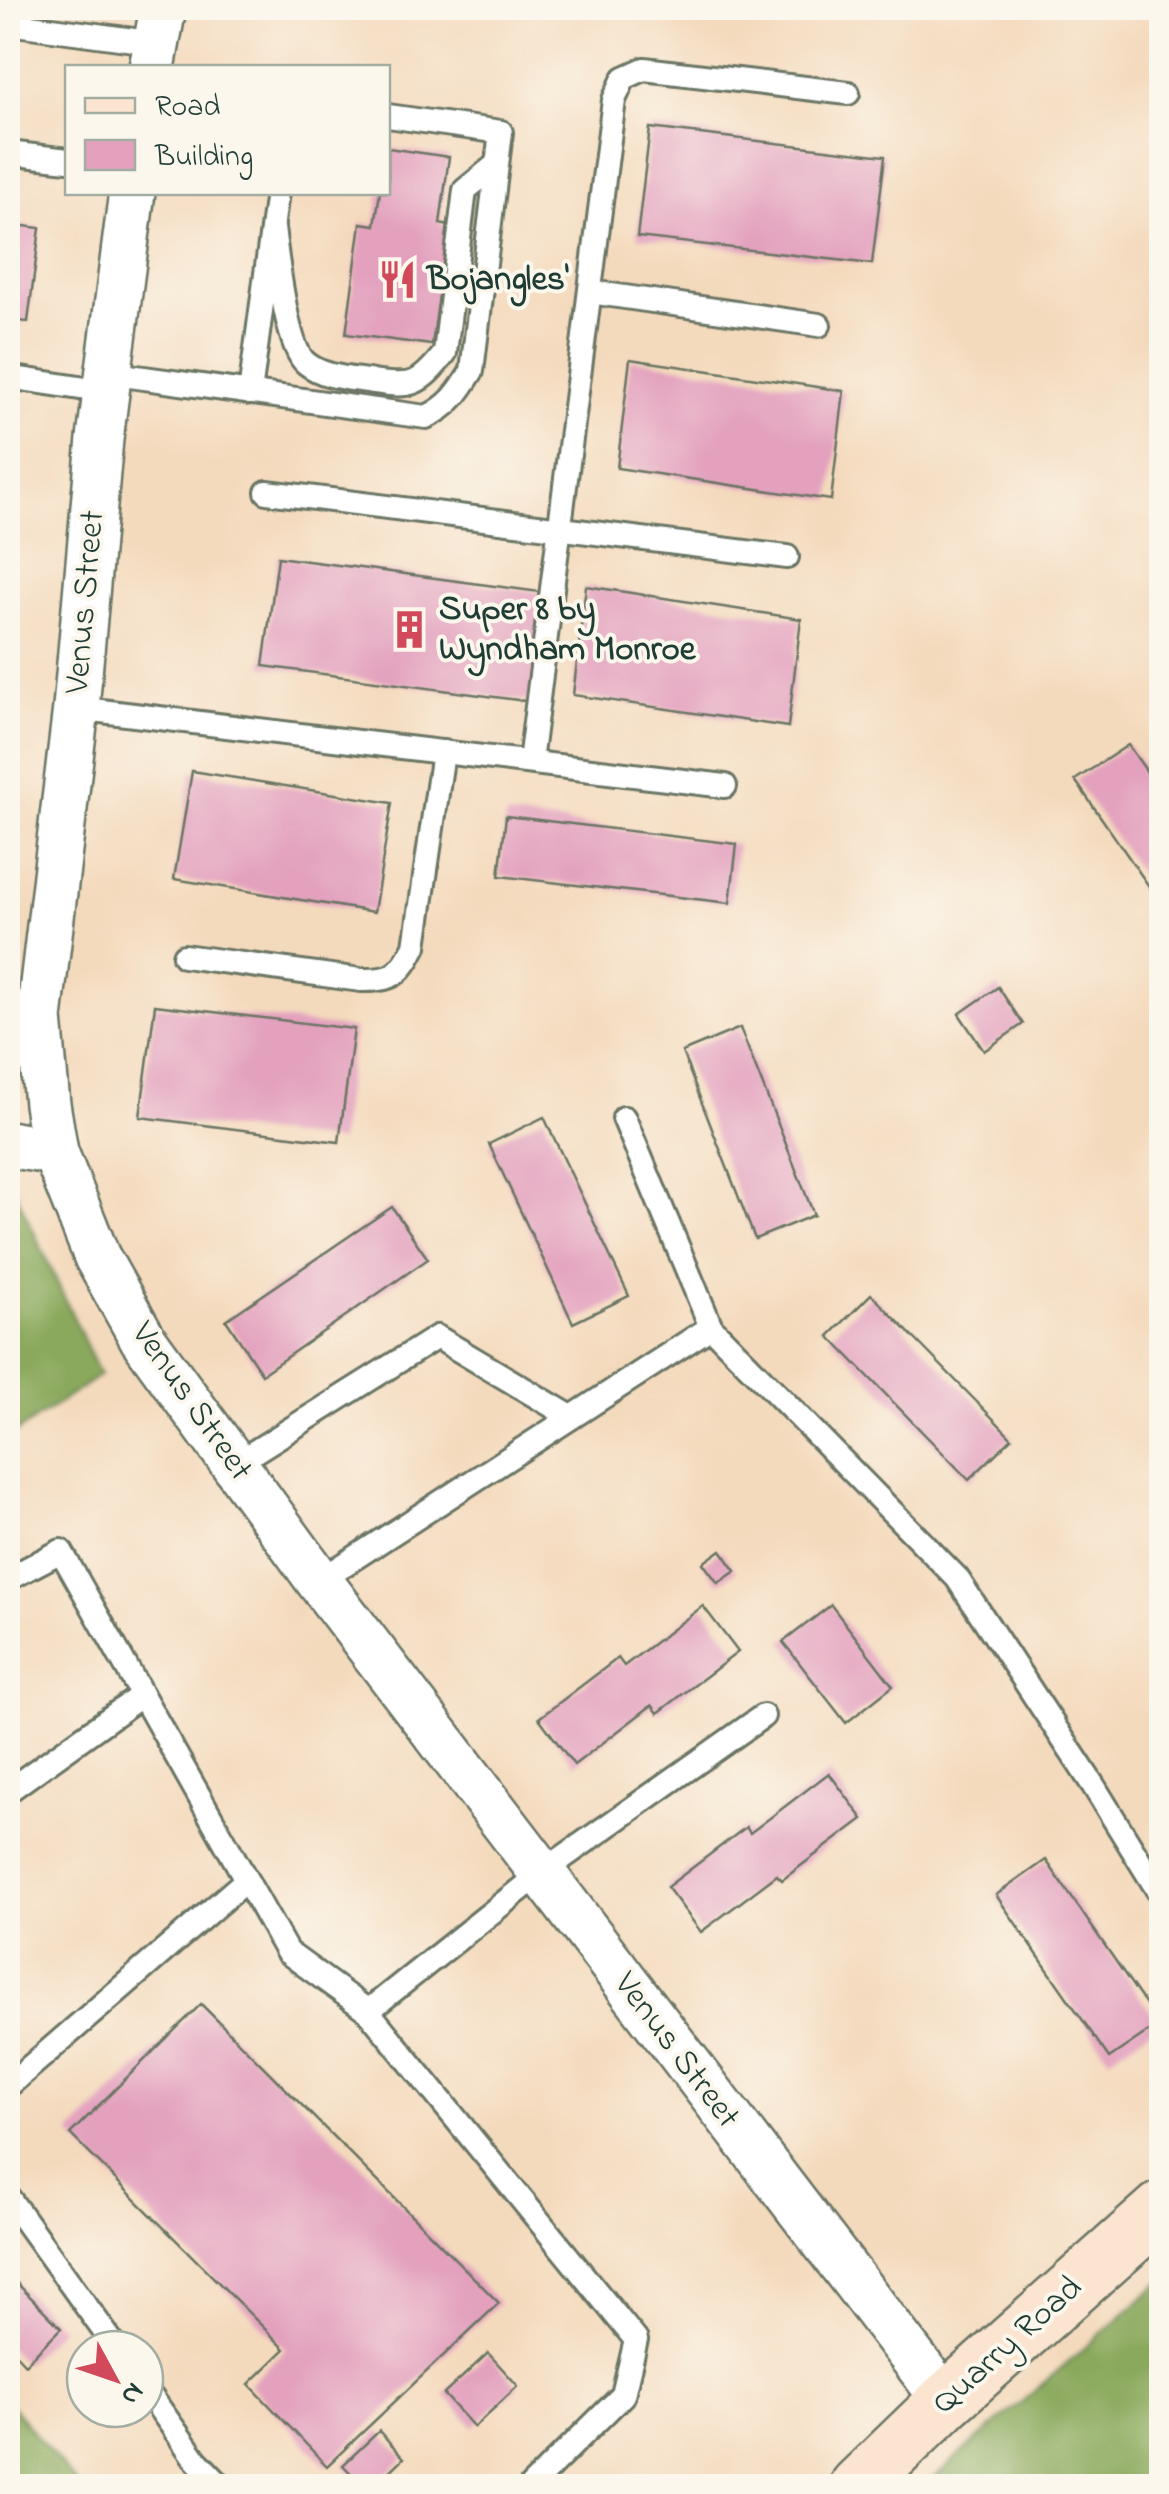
<svg xmlns="http://www.w3.org/2000/svg" width="1169" height="2494" viewBox="0 0 1169 2494" font-family="'Indie Flower',sans-serif">
<rect width="100%" height="100%" fill="#fbf7ec"/>
<filter id="ink" filterUnits="userSpaceOnUse"><feTurbulence type="fractalNoise" baseFrequency=".01" numOctaves="2"/><feDisplacementMap in="SourceGraphic" scale="20" xChannelSelector="R" yChannelSelector="G"/><feConvolveMatrix kernelMatrix="1 2 1 2 8 2 1 2 1" color-interpolation-filters="sRGB"/></filter>
<filter id="wash" filterUnits="userSpaceOnUse"><feTurbulence type="fractalNoise" baseFrequency=".0048" numOctaves="4" result="noise"/><feDisplacementMap in="SourceGraphic" scale="40" xChannelSelector="R" yChannelSelector="G"/><feGaussianBlur stdDeviation="2.25" result="paint"/><feColorMatrix in="noise" values="0 0 0 0 0 0 0 0 0 0 0 0 0 0 0 0 0 1.4 0 .05"/><feComposite in="paint" operator="in"/></filter>
<g filter="url(#wash)">
<rect width="100%" height="100%" fill="#f4dabd"/>
<g fill="#8aa95c" stroke="#547348" stroke-width="2.5">
<path d="M8,1188l6,1 86,186 -92,63z"/>
<path d="M1161,2282v204h-237z"/>
<path d="M8,2402l71,84h-71z"/>
</g>
<g id="blocks">
<g fill="#e3a1be">
<path d="M650,128l235,28 -13,108 -235,-27z"/>
<path d="M388,148l61,9 -9,67 9,2 -17,119 -86,-11 15,-111 14,2 5,-33h8z"/>
<path d="M8,224l32,4 -12,94 -20,-2z"/>
<path d="M630,359l214,32 -13,109 -214,-32z"/>
<path d="M278,557l277,37 -15,109 -277,-37z"/>
<path d="M586,586l215,33 -13,108 -215,-32z"/>
<path d="M1128,745l34,48v112l-87,-125z"/>
<path d="M192,771l200,32 -18,109 -200,-33z"/>
<path d="M506,816l231,28 -7,59 -231,-27z"/>
<path d="M998,987l25,37 -39,27 -25,-37z"/>
<path d="M155,1005l199,24 -15,113 -199,-25z"/>
<path d="M740,1028l74,187 -59,24 -73,-187z"/>
<path d="M544,1117l85,179 -56,27 -84,-179z"/>
<path d="M392,1207l36,52 -166,115 -36,-54z"/>
<path d="M871,1294l141,144 -43,42 -140,-144z"/>
<path d="M721,1550l15,21 -18,12 -15,-20z"/>
<path d="M831,1605l62,81 -47,37 -63,-81z"/>
<path d="M703,1606l35,46 -80,61 -6,-8 -78,60 -35,-47 79,-60 6,8z"/>
<path d="M829,1773l34,46 -81,61 -5,-5 -76,57 -34,-45 79,-60 4,6z"/>
<path d="M1046,1860l113,164 -50,34 -113,-163z"/>
<path d="M201,2004l298,299 -172,163 -78,-82 36,-35 -215,-215z"/>
<path d="M8,2274l53,54 -36,36 -17,-18z"/>
<path d="M488,2353l30,33 -44,41 -30,-33z"/>
<path d="M379,2431l25,27 -29,28h-12l-20,-21z"/>
</g>
</g>
</g>
<g filter="url(#ink)">
<use href="#blocks" fill-opacity="0" stroke="#6a7464" stroke-width="2.5"/>
<g fill="none" stroke-linecap="round" stroke-linejoin="round">
<defs>
<g id="lane">
<path d="M8,23l148,20"/>
<path d="M8,153l60,7"/>
<path d="M273,228c4,28 13,119 33,135 18,15 45,15 67,19 39,6 47,3 72,-29l20,-163 32,-26"/>
<path d="M590,292l229,33"/>
<path d="M108,373l318,44c23,-10 33,-25 46,-46l29,-239 -113,-16"/>
<path d="M8,377l98,15"/>
<path d="M250,393l27,-201"/>
<path d="M267,492l520,65"/>
<path d="M76,708l649,78"/>
<path d="M530,762l84,-662 10,-22 20,-9 204,24"/>
<path d="M184,956l177,24c32,1 40,-6 54,-34l28,-194"/>
<path d="M624,1118l87,209 246,251 136,207 69,112"/>
<path d="M235,1464l202,-127 134,80"/>
<path d="M8,1579l53,-28 226,401 81,59 173,-138 222,-157"/>
<path d="M319,1581l392,-254"/>
<path d="M8,1791l134,-96"/>
<path d="M368,2011l268,329 -13,55 -92,91"/>
<path d="M8,2086l238,-206"/>
<path d="M8,2197l109,152"/>
<path d="M145,2388l51,72 25,26"/>
</g>
<g id="street">
<path d="M152,68l11,-60"/>
<path d="M132,192l-32,247 -24,269 -37,310 8,86 8,48 42,105 46,82 176,242 627,820"/>
<path d="M8,1144l47,8"/>
</g>
<path id="secondary" d="M858,2486l88,-85 216,-192"/>
</defs>
<use href="#lane" stroke="#6a7464" stroke-width="28"/>
<use href="#street" stroke="#6a7464" stroke-width="50"/>
<use href="#secondary" stroke="#6a7464" stroke-width="60"/>
<use href="#lane" stroke="#fff" stroke-width="22"/>
<use href="#street" stroke="#fff" stroke-width="45"/>
<use href="#secondary" stroke="#fce5d0" stroke-width="55"/>
</g>
</g>
<defs>
<symbol id="restaurant-bare" viewBox="-9 -9 18 18"><path d="M-5-6h1v4h1v-4h1v4h1v-4h1v5L-1.5 .5V6h-2V.5L-5-1ZM5-6V6H3V1.5H1.5Q1.5-4 5-6Z" fill="#d1495b" stroke="#fbf7ec" stroke-width="2.5" paint-order="stroke"/></symbol>
<symbol id="building-bare" viewBox="-9 -9 18 18"><path d="M-4-6H4V6H1V3H-1V6H-4ZM-2.5-4.3h1.7v1.8h-1.7ZM.8-4.3h1.7v1.8H.8ZM-2.5-1h1.7V.8h-1.7ZM.8-1h1.7V.8H.8Z" fill="#d1495b" stroke="#fbf7ec" stroke-width="2.5" paint-order="stroke"/></symbol>
</defs>
<g fill-rule="evenodd">
<use href="#restaurant-bare" x="370" y="252" width="55" height="55"/>
<use href="#building-bare" x="382" y="602" width="55" height="55"/>
</g>
<g text-anchor="middle" dominant-baseline="central" stroke-width="8" stroke-linejoin="round" paint-order="stroke">
<g font-size="35" font-weight="bold" fill="#1f3d34" stroke="#fbf7ec" text-anchor="start">
<text x="427" y="280">Bojangles'</text>
<text x="439" y="610">Super 8 by<tspan x="439" dy="40">Wyndham Monroe</tspan></text>
</g>
<g font-size="35" fill="#1f3d34" stroke="#fbf7ec">
<text transform="translate(86 602) rotate(-85)">Venus Street</text>
<text transform="translate(191 1402) rotate(55)">Venus Street</text>
<text transform="translate(676 2051) rotate(53)">Venus Street</text>
<text transform="translate(1008 2346) rotate(-42)">Quarry Road</text>
</g>
</g>
<rect width="1169" height="2494" fill="none" stroke="#fbf7ec" stroke-width="40"/>
<rect x="65" y="65" width="325" height="130" fill="#fbf7ec" stroke="#a3ada2" stroke-width="2.5"/>
<rect x="85" y="98" width="50" height="15" fill="#fce5d0" stroke="#a3ada2" stroke-width="2.5"/>
<text x="155" y="115" font-size="30" fill="#1f3d34">Road</text>
<rect x="85" y="140" width="50" height="30" fill="#e3a1be" stroke="#a3ada2" stroke-width="2.5"/>
<text x="155" y="165" font-size="30" fill="#1f3d34">Building</text>
<g transform="translate(115 2379) rotate(130)"><circle r="48" fill="#fbf7ec" stroke="#a3ada2" stroke-width="2.5"/>
<path d="M0-8L18 38L0 25L-18 38Z" fill="#d1495b"/>
<text y="-15" font-size="28" font-weight="bold" text-anchor="middle" fill="#1f3d34">N</text>
</g>
</svg>
